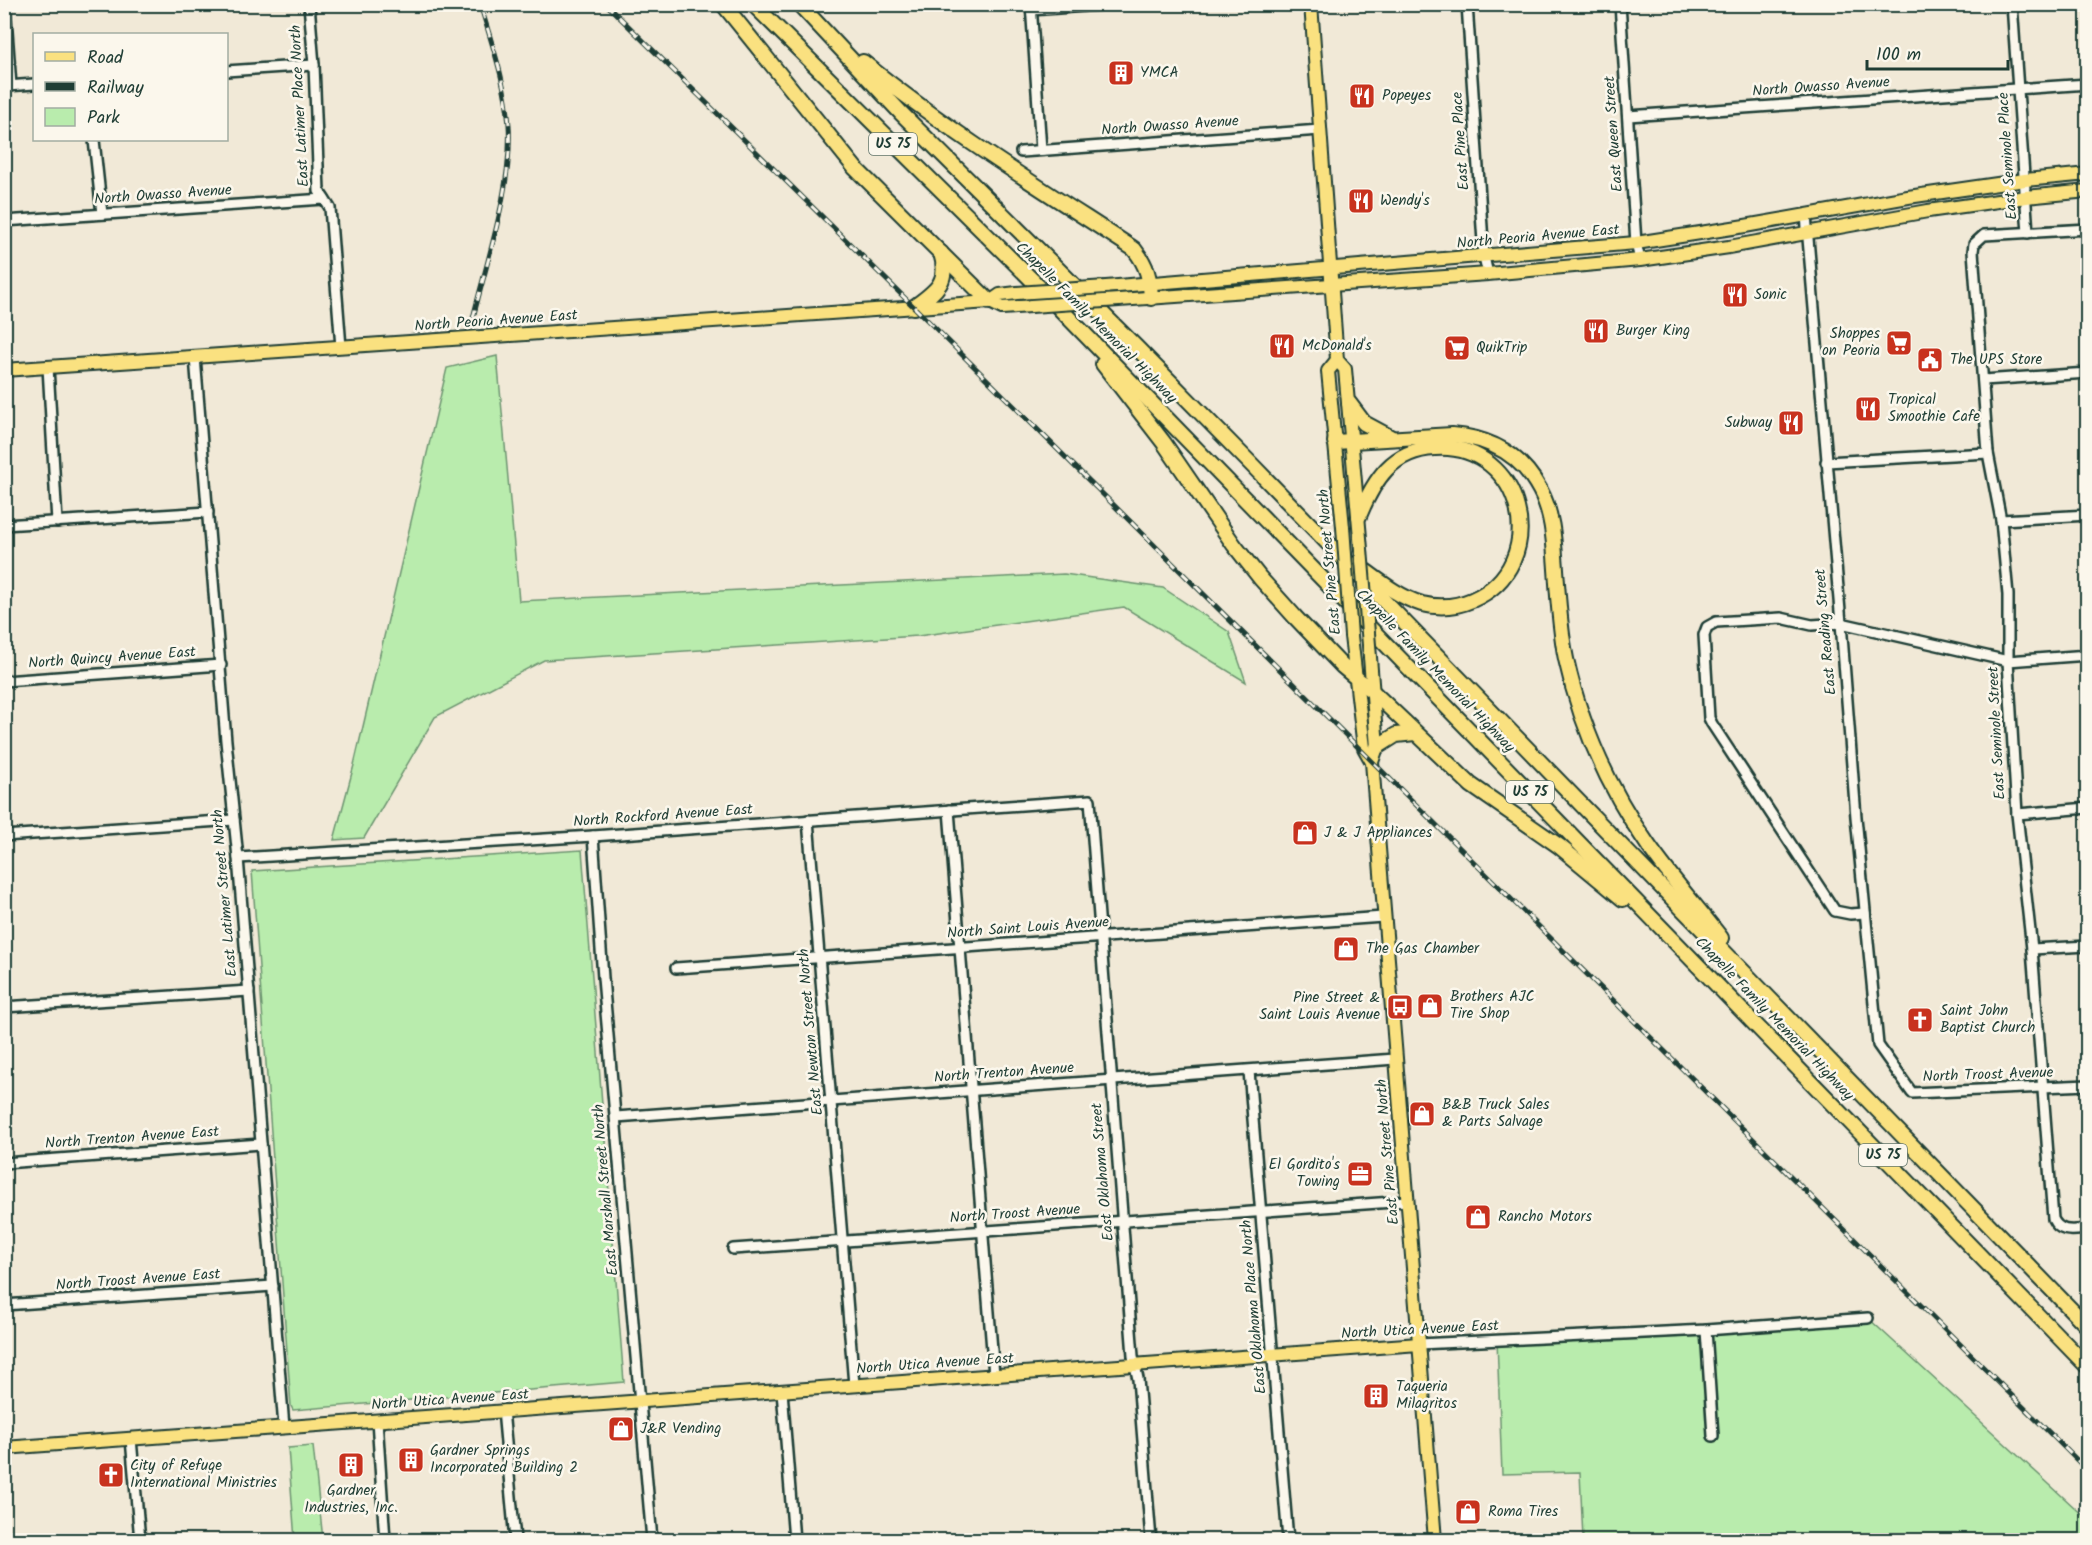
<svg xmlns="http://www.w3.org/2000/svg" width="2092" height="1545" viewBox="0 0 2092 1545" font-family="Kalam,sans-serif">
<rect width="100%" height="100%" fill="#f1e9d7"/>
<filter id="ink" filterUnits="userSpaceOnUse"><feTurbulence type="fractalNoise" baseFrequency=".0167" numOctaves="2"/><feDisplacementMap in="SourceGraphic" scale="12" xChannelSelector="R" yChannelSelector="G"/><feConvolveMatrix kernelMatrix="1 2 1 2 8 2 1 2 1" color-interpolation-filters="sRGB"/></filter>
<g filter="url(#ink)">
<g fill="#b9ecad" stroke="#6c9470" stroke-width="1.5">
<path d="M497,356l22,245 545,-27 99,14 66,44 17,50 -122,-75 -206,29 -374,24 -109,57 -71,121 -30,2 20,-75 93,-397z"/>
<path d="M582,850l42,532 -331,28 -2,-4 -39,-535z"/>
<path d="M1868,1318l219,201v21h-504l-3,-68 -78,2 -5,-134z"/>
<path d="M313,1446l10,94h-28l-7,-92z"/>
</g>
<g fill="none" stroke-linecap="round" stroke-linejoin="round">
<defs>
<g id="minor">
<path d="M5,4l6,82"/>
<path d="M309,4l5,61 5,126 11,17 11,139"/>
<path d="M1031,4l10,146"/>
<path d="M1467,4l17,253 4,17"/>
<path d="M1620,4l16,239 4,17"/>
<path d="M2012,4l16,229"/>
<path d="M1031,10l83,-6"/>
<path d="M226,71l88,-6"/>
<path d="M7,86l27,-2"/>
<path d="M1628,116l460,-32"/>
<path d="M94,140l8,74"/>
<path d="M1021,152l299,-22"/>
<path d="M1806,215l35,408 15,194 22,228 34,48 176,-8"/>
<path d="M4,221l320,-22"/>
<path d="M2088,229l-104,6 -10,9 -1,7 15,202 13,67 7,75v66l9,153 15,135 21,270c7,15 21,11 35,10"/>
<path d="M195,357l31,384 12,117 46,569"/>
<path d="M48,367l9,155"/>
<path d="M1983,380l105,-7"/>
<path d="M1826,462l162,-9"/>
<path d="M2001,520l87,-5"/>
<path d="M4,525l204,-13"/>
<path d="M4,681l217,-16"/>
<path d="M949,810l45,565"/>
<path d="M2017,814l71,-6"/>
<path d="M808,820l46,565"/>
<path d="M4,836l230,-16"/>
<path d="M593,836l10,142 49,562"/>
<path d="M238,858l355,-22 497,-36 43,556 5,23 13,161"/>
<path d="M1865,913l-15,1 -15,-3 -123,-187 -3,-6 -5,-83 3,-8 9,-5 65,-4 31,7 29,-2 167,38 80,-6"/>
<path d="M2032,949l56,-3"/>
<path d="M676,968l707,-51"/>
<path d="M4,1007l245,-16"/>
<path d="M1249,1071l39,469"/>
<path d="M616,1117c259,-21 519,-37 779,-58"/>
<path d="M4,1163l257,-19"/>
<path d="M733,1249l674,-48"/>
<path d="M4,1305l269,-19"/>
<path d="M1706,1330l7,106"/>
<path d="M1419,1344l287,-14 162,-12"/>
<path d="M782,1391l12,149"/>
<path d="M503,1410l12,130"/>
<path d="M377,1420l8,120"/>
<path d="M131,1439l9,101"/>
</g>
<g id="major">
<path d="M1311,4l26,356 8,9 16,180"/>
<path d="M1106,287l530,-44 109,-17 163,-29 117,-17 63,-6"/>
<path d="M1119,300l369,-26 152,-14 89,-13 199,-36 98,-14 62,-6"/>
<path d="M990,302l10,-7 17,-2"/>
<path d="M1337,360l-9,11 15,156"/>
<path d="M4,370l971,-67 15,-1 12,6 29,-2"/>
<path d="M1351,636l13,112 8,14"/>
<path d="M1370,657l7,90 -5,15 63,778"/>
<path d="M4,1448l1415,-104"/>
</g>
<g id="highway">
<path d="M723,4l132,164 135,134"/>
<path d="M753,4l281,278 1054,1085"/>
<path d="M799,4l102,109 235,234 119,121 833,859"/>
<path d="M863,62c86,70 179,127 271,187 13,16 16,29 17,49"/>
<path d="M914,307c22,-16 36,-25 27,-54"/>
<path d="M1103,364l61,79 70,102 26,33 35,39 47,49 31,26 98,93 88,61 64,53"/>
<path d="M1349,403l15,20 26,14"/>
<path d="M1335,442l117,-7c38,3 69,19 88,55 13,24 14,52 16,79 2,30 4,61 10,90 15,68 43,130 82,186 22,32 49,62 73,93"/>
<path d="M1356,564c21,15 42,33 66,40 17,4 34,3 50,-4 81,-35 52,-158 -37,-152 -43,2 -61,32 -76,68"/>
<path d="M1377,747l19,-12 19,-2"/>
</g>
</defs>
<use href="#minor" stroke="#1f3d34" stroke-width="14"/>
<use href="#major" stroke="#1f3d34" stroke-width="16"/>
<use href="#highway" stroke="#1f3d34" stroke-width="18"/>
<use href="#minor" stroke="#fbf7ec" stroke-width="9"/>
<use href="#major" stroke="#fae180" stroke-width="12"/>
<use href="#highway" stroke="#fae180" stroke-width="14"/>
<defs>
<g id="rail">
<path d="M606,4l308,303 1174,1164"/>
<path d="M473,318c14,-57 40,-135 36,-193 -3,-42 -17,-81 -29,-121"/>
</g>
</defs>
<use href="#rail" stroke="#1f3d34" stroke-width="5"/>
<use href="#rail" stroke="#fbf7ec" stroke-width="3" stroke-dasharray="9" stroke-linecap="butt"/>
<defs>
<g id="major-bridge">
<path d="M1017,293l89,-6"/>
<path d="M1031,306l88,-6"/>
<path d="M1343,527l8,109"/>
<path d="M1361,549l9,108"/>
</g>
</defs>
<use href="#major-bridge" stroke="#1f3d34" stroke-width="16" stroke-linecap="butt"/>
<use href="#major-bridge" stroke="#fae180" stroke-width="12"/>
</g>
</g>
<defs>
<symbol id="building-square" viewBox="-11 -11 22 22"><rect x="-9" y="-9" width="18" height="18" rx="4" fill="#c8321e" stroke="#fbf7ec"/><path d="M-4-6H4V6H1V3H-1V6H-4ZM-2.5-4.3h1.7v1.8h-1.7ZM.8-4.3h1.7v1.8H.8ZM-2.5-1h1.7V.8h-1.7ZM.8-1h1.7V.8H.8Z" fill="#fff"/></symbol>
<symbol id="restaurant-square" viewBox="-11 -11 22 22"><rect x="-9" y="-9" width="18" height="18" rx="4" fill="#c8321e" stroke="#fbf7ec"/><path d="M-5-6h1v4h1v-4h1v4h1v-4h1v5L-1.5 .5V6h-2V.5L-5-1ZM5-6V6H3V1.5H1.5Q1.5-4 5-6Z" fill="#fff"/></symbol>
<symbol id="supermarket-square" viewBox="-11 -11 22 22"><rect x="-9" y="-9" width="18" height="18" rx="4" fill="#c8321e" stroke="#fbf7ec"/><path d="M-6-5.5h2.5l.6 2H6L4.5 2H-2.5L-4.4-4H-6ZM-1.5 3.2a1.3 1.3 0 1 0 .1 0ZM3 3.2a1.3 1.3 0 1 0 .1 0Z" fill="#fff"/></symbol>
<symbol id="civic-square" viewBox="-11 -11 22 22"><rect x="-9" y="-9" width="18" height="18" rx="4" fill="#c8321e" stroke="#fbf7ec"/><path d="M-.6-6.5H3V-4.5H.6V-3L4-1V1h2V6H-6V1h2V-1L-.6-3ZM-1.2 2.5V6h2.4V2.5Z" fill="#fff"/></symbol>
<symbol id="shop-square" viewBox="-11 -11 22 22"><rect x="-9" y="-9" width="18" height="18" rx="4" fill="#c8321e" stroke="#fbf7ec"/><path d="M-5-2.5h2.3a2.7 3.5 0 0 1 5.4 0H5L5.5 6h-11ZM-1.5-2.5h3a1.5 2.3 0 0 0-3 0Z" fill="#fff"/></symbol>
<symbol id="bus-square" viewBox="-11 -11 22 22"><rect x="-9" y="-9" width="18" height="18" rx="4" fill="#c8321e" stroke="#fbf7ec"/><path d="M-5-6H5V4H4V6H2V4H-2V6H-4V4H-5ZM-3.5-4V0h7V-4ZM-3.5 1.2v1.5H-2V1.2ZM2 1.2v1.5H3.5V1.2Z" fill="#fff"/></symbol>
<symbol id="church-square" viewBox="-11 -11 22 22"><rect x="-9" y="-9" width="18" height="18" rx="4" fill="#c8321e" stroke="#fbf7ec"/><path d="M-1.2-6h2.4v3.5h3.3v2.4h-3.3V6h-2.4V-.1h-3.3v-2.4h3.3Z" fill="#fff"/></symbol>
<symbol id="office-square" viewBox="-11 -11 22 22"><rect x="-9" y="-9" width="18" height="18" rx="4" fill="#c8321e" stroke="#fbf7ec"/><path d="M-6-3h4V-5.5h4V-3h4V5H-6ZM-1-4.5V-3h2v-1.5ZM-6 0V1H6V0Z" fill="#fff"/></symbol>
</defs>
<g fill-rule="evenodd">
<use href="#building-square" x="1106" y="58" width="30" height="30"/>
<use href="#restaurant-square" x="1347" y="81" width="30" height="30"/>
<use href="#restaurant-square" x="1346" y="186" width="30" height="30"/>
<use href="#restaurant-square" x="1720" y="280" width="30" height="30"/>
<use href="#restaurant-square" x="1581" y="316" width="30" height="30"/>
<use href="#supermarket-square" x="1884" y="328" width="30" height="30"/>
<use href="#restaurant-square" x="1267" y="331" width="30" height="30"/>
<use href="#supermarket-square" x="1442" y="333" width="30" height="30"/>
<use href="#civic-square" x="1915" y="345" width="30" height="30"/>
<use href="#restaurant-square" x="1853" y="394" width="30" height="30"/>
<use href="#restaurant-square" x="1776" y="408" width="30" height="30"/>
<use href="#shop-square" x="1290" y="818" width="30" height="30"/>
<use href="#shop-square" x="1331" y="934" width="30" height="30"/>
<use href="#shop-square" x="1415" y="991" width="30" height="30"/>
<use href="#bus-square" x="1385" y="992" width="30" height="30"/>
<use href="#church-square" x="1905" y="1005" width="30" height="30"/>
<use href="#shop-square" x="1407" y="1099" width="30" height="30"/>
<use href="#office-square" x="1345" y="1159" width="30" height="30"/>
<use href="#shop-square" x="1463" y="1202" width="30" height="30"/>
<use href="#building-square" x="1361" y="1381" width="30" height="30"/>
<use href="#shop-square" x="606" y="1414" width="30" height="30"/>
<use href="#building-square" x="396" y="1445" width="30" height="30"/>
<use href="#building-square" x="336" y="1450" width="30" height="30"/>
<use href="#church-square" x="96" y="1460" width="30" height="30"/>
<use href="#shop-square" x="1453" y="1497" width="30" height="30"/>
</g>
<g text-anchor="middle" dominant-baseline="central" stroke-width="5" stroke-linejoin="round" paint-order="stroke">
<g fill="#fbf7ec" stroke="#61756b" stroke-width="1.5">
<rect x="869" y="133" width="48" height="22" rx="4.5"/>
<rect x="1506" y="781" width="48" height="22" rx="4.5"/>
<rect x="1859" y="1144" width="48" height="22" rx="4.5"/>
</g>
<g font-size="14" font-weight="bold" fill="#1f3d34">
<text x="893" y="144">US 75</text>
<text x="1530" y="792">US 75</text>
<text x="1883" y="1155">US 75</text>
</g>
<g font-size="15" fill="#1f3d34" stroke="#fbf7ec" text-anchor="start">
<text x="1140" y="73">YMCA</text>
<text x="1382" y="96">Popeyes</text>
<text x="1380" y="201">Wendy's</text>
<text x="1754" y="295">Sonic</text>
<text x="1616" y="331">Burger King</text>
<text x="1880" y="334" text-anchor="end">Shoppes<tspan x="1880" dy="17">on Peoria</tspan></text>
<text x="1302" y="346">McDonald's</text>
<text x="1476" y="348">QuikTrip</text>
<text x="1950" y="360">The UPS Store</text>
<text x="1888" y="400">Tropical<tspan x="1888" dy="17">Smoothie Cafe</tspan></text>
<text x="1772" y="423" text-anchor="end">Subway</text>
<text x="1324" y="833">J &amp; J Appliances</text>
<text x="1366" y="949">The Gas Chamber</text>
<text x="1450" y="997">Brothers AJC<tspan x="1450" dy="17">Tire Shop</tspan></text>
<text x="1380" y="998" text-anchor="end">Pine Street &amp;<tspan x="1380" dy="17">Saint Louis Avenue</tspan></text>
<text x="1940" y="1011">Saint John<tspan x="1940" dy="17">Baptist Church</tspan></text>
<text x="1442" y="1105">B&amp;B Truck Sales<tspan x="1442" dy="17">&amp; Parts Salvage</tspan></text>
<text x="1340" y="1165" text-anchor="end">El Gordito's<tspan x="1340" dy="17">Towing</tspan></text>
<text x="1498" y="1217">Rancho Motors</text>
<text x="1396" y="1387">Taqueria<tspan x="1396" dy="17">Milagritos</tspan></text>
<text x="640" y="1429">J&amp;R Vending</text>
<text x="430" y="1451">Gardner Springs<tspan x="430" dy="17">Incorporated Building 2</tspan></text>
<text x="130" y="1466">City of Refuge<tspan x="130" dy="17">International Ministries</tspan></text>
<text x="351" y="1491" text-anchor="middle">Gardner<tspan x="351" dy="17">Industries, Inc.</tspan></text>
<text x="1488" y="1512">Roma Tires</text>
</g>
<g font-size="15" fill="#1f3d34" stroke="#fbf7ec">
<text transform="translate(1821 87) rotate(-4)">North Owasso Avenue</text>
<text transform="translate(300 106) rotate(-93)">East Latimer Place North</text>
<text transform="translate(1170 126) rotate(-4)">North Owasso Avenue</text>
<text transform="translate(1614 134) rotate(-94)">East Queen Street</text>
<text transform="translate(1461 141) rotate(-94)">East Pine Place</text>
<text transform="translate(2008 156) rotate(-94)">East Seminole Place</text>
<text transform="translate(163 195) rotate(-4)">North Owasso Avenue</text>
<text transform="translate(1538 237) rotate(-5)">North Peoria Avenue East</text>
<text transform="translate(496 321) rotate(-4)">North Peoria Avenue East</text>
<text transform="translate(1096 323) rotate(45)">Chapelle Family Memorial Highway</text>
<text transform="translate(1330 562) rotate(-95)">East Pine Street North</text>
<text transform="translate(1826 632) rotate(-95)">East Reading Street</text>
<text transform="translate(112 658) rotate(-4)">North Quincy Avenue East</text>
<text transform="translate(1435 671) rotate(46)">Chapelle Family Memorial Highway</text>
<text transform="translate(1997 733) rotate(-93)">East Seminole Street</text>
<text transform="translate(663 816) rotate(-4)">North Rockford Avenue East</text>
<text transform="translate(225 893) rotate(-95)">East Latimer Street North</text>
<text transform="translate(1028 928) rotate(-4)">North Saint Louis Avenue</text>
<text transform="translate(1774 1019) rotate(46)">Chapelle Family Memorial Highway</text>
<text transform="translate(811 1032) rotate(-95)">East Newton Street North</text>
<text transform="translate(1004 1073) rotate(-4)">North Trenton Avenue</text>
<text transform="translate(1988 1075) rotate(-2)">North Troost Avenue</text>
<text transform="translate(132 1138) rotate(-4)">North Trenton Avenue East</text>
<text transform="translate(1388 1152) rotate(-95)">East Pine Street North</text>
<text transform="translate(1103 1172) rotate(-95)">East Oklahoma Street</text>
<text transform="translate(606 1190) rotate(-95)">East Marshall Street North</text>
<text transform="translate(1015 1214) rotate(-4)">North Troost Avenue</text>
<text transform="translate(138 1280) rotate(-4)">North Troost Avenue East</text>
<text transform="translate(1254 1307) rotate(-95)">East Oklahoma Place North</text>
<text transform="translate(1420 1330) rotate(-3)">North Utica Avenue East</text>
<text transform="translate(935 1364) rotate(-4)">North Utica Avenue East</text>
<text transform="translate(450 1400) rotate(-4)">North Utica Avenue East</text>
</g>
</g>
<rect width="2092" height="1545" fill="none" stroke="#fbf7ec" stroke-width="24"/>
<rect x="12" y="12" width="2068" height="1521" fill="none" stroke="#1f3d34" stroke-width="2" filter="url(#ink)"/>
<rect x="33" y="33" width="195" height="108" fill="#fbf7ec" stroke="#a3ada2" stroke-width="1.5"/>
<rect x="45" y="52" width="30" height="9" fill="#fae180" stroke="#a3ada2" stroke-width="1.5"/>
<text x="87" y="63" font-size="18" fill="#1f3d34">Road</text>
<rect x="45" y="82" width="30" height="9" fill="#1f3d34" stroke="#a3ada2" stroke-width="1.5"/>
<text x="87" y="93" font-size="18" fill="#1f3d34">Railway</text>
<rect x="45" y="108" width="30" height="18" fill="#b9ecad" stroke="#a3ada2" stroke-width="1.5"/>
<text x="87" y="123" font-size="18" fill="#1f3d34">Park</text>
<path d="M1867 60v9h141v-9" fill="none" stroke="#1f3d34" stroke-width="3"/>
<text x="1876" y="60" font-size="18" fill="#1f3d34" stroke="#fbf7ec" stroke-width="4.5" paint-order="stroke">100 m</text>
</svg>
